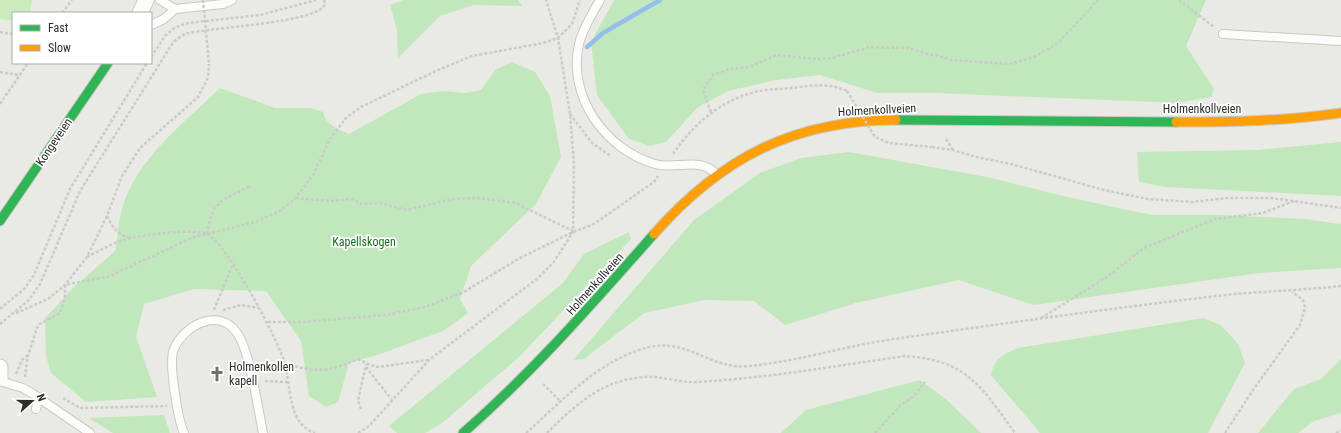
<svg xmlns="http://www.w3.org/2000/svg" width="1341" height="433" viewBox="0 0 1341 433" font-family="'Roboto Condensed',sans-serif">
<rect width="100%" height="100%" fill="#eaeae4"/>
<g fill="#c1e7bd">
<path d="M403,0h115l4,6 -48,-1 -34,11 -42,42 -1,-28 -7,-25z"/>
<path d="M614,0h592l-20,46 28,43 -3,8 -34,6 -241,-10h-59l-57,-18 -44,5 -48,11 -30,16 -32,35 -16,4 -21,-7 -32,-44 -6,-53z"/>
<path d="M512,62l23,10 15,24 11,61 -25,47 -65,62 -11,33 8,14 -25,18 -66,24 -28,8 -11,39 -12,5 -17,-11 -8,-55 -35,-50 -72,-2 -50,15 -8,33 21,60 -71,5 -35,-29 -5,-17 -1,-38 28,-30 42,-37c3,-13 3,-28 7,-42 14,-50 62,-86 98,-121l55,20h36l12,4c2,13 16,17 26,22l72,-40 24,-3 19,2 17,-3 14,-20z"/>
<path d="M1341,142v54l-176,-9 -26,-5 -2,-30 120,-2z"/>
<path d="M849,152l143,26 84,21 76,16h69l83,4 37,5v44l-82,5 -225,32 -75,-25 -103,23 -71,22 -31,-24 -49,-1 -61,13 -60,46 -11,1 121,-140 66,-47 41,-15z"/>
<path d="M629,232l2,7 -112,118 -77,66 -17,10h-28l-8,-7 174,-143 21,-29z"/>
<path d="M1203,318l18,7 17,19 7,19 -37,70h-168l-49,-58c4,-18 12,-20 27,-27z"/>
<path d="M1341,359v54l-27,8 -16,12h-40l36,-44 27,-10z"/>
<path d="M920,380l27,20 34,33h-200l25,-23z"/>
<path d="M164,415l6,18h-57l-24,-15z"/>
</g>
<path fill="#caebbb" d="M0,0h32l-2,13h-17v8l-13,-2z"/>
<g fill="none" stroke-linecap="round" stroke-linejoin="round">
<path stroke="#97bdec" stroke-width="4.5" d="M587,47l16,-14 57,-33"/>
<defs>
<g id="lane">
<path d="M160,0l15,9 48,-5 9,-4"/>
<path d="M600,0c-8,14 -17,28 -21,44 -12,53 27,106 76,120 21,6 45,-8 61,10"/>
<path d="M151,25l13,-6 11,-10"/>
<path d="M1223,34l118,7"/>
<path d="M0,381l23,7 10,6 57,39"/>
<path d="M36,409l2,-12"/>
<path d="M184,433c-6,-13 -16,-72 -10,-84 10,-24 45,-42 63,-16 13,18 21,76 26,100"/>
</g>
<g id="street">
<path d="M140,13l6,-13"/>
<path d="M0,367v11"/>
</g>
<g id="fast">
<path d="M896,120l280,2"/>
<path d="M0,221l108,-158"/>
<path d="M463,433c70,-61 130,-130 191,-199"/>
</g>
<g id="slow">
<path d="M1176,122c56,0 110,-1 165,-9"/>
<path d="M654,234c67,-76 140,-114 242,-114"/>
</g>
</defs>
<use href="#lane" stroke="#c8c8c8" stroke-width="10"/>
<use href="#street" stroke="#c8c8c8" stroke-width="17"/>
<use href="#fast" stroke="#c8c8c8" stroke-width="11"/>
<use href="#slow" stroke="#c8c8c8" stroke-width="11"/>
<g stroke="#cacac9" stroke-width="2.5" stroke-dasharray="3 2" stroke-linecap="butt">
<path d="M1179,0l35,27"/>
<path d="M62,13l10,-13"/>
<path d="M0,32l13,2"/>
<path d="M151,57l14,-21 9,-8 14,-5 72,-8 56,-15"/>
<path d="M0,72l20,3"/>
<path d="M0,104l28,-41"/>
<path d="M711,112l-8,-22 10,-15 16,-6 20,-2 28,-12 39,4 16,-1 38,-11 37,1 45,12 57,4 25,-7 24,-14 40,-43"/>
<path d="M570,114l22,29 19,13"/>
<path d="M946,139l7,11"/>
<path d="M932,147l21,3 23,7 35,7 93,26 44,9 44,3 35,-4h45l69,10"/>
<path d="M673,154c22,-32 48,-54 86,-63 11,-2 23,-2 34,-3 18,-3 37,-5 54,3"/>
<path d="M296,198l34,3 22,-2 9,5 19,-1 27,7 45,-11 27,-1 36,5 58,28"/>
<path d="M107,216c6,12 10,18 23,22"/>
<path d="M207,234c6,-35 14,-32 43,-48"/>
<path d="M87,257c14,-7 29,-16 44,-19 15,-3 63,-10 76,-4 19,8 73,108 78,131 6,23 3,59 30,68"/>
<path d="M0,309l24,-20 10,-14 36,-86 77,-126"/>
<path d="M214,310l18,-44"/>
<path d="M223,310l18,-5 18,3"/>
<path d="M16,313l32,-14 17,-14 22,-28 20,-41 15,-40 18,-28 58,-51 10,-19 1,-14"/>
<path d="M1041,318l66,-41 37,-29 71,-29 48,-6 31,-12"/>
<path d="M268,322h34l84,-7 39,-8 37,-14 58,-35 53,-26 21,-8 60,-42 4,-6"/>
<path d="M0,324l29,-24 11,-16 40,-93 94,-150c4,-2 7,-5 11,-7 22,-7 132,-10 140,-30l-1,-4"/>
<path d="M285,364c33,8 41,9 73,-5l12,6 8,2 50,-7"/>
<path d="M366,367l26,33"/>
<path d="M16,374l6,-14 6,-5"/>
<path d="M25,377l2,-18 11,-34 22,-12 5,-15v-13l45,-9 81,-38 64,-16 23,-10 18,-14 17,-23 17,-36 16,-21 15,-11 77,-37 34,-14 71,-13 15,-5 14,-14 8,-24"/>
<path d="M265,381l22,1"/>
<path d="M543,384l18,18"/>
<path d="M63,398l17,10 87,-2"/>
<path d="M361,409l-3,-8 8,-37"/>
<path d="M358,433l11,-7 60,-66 109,-82 15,-15 20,-31 1,-68 -4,-50 -12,-76 -12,-38"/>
<path d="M526,433c34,-30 68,-68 113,-83 47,-17 69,21 111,16 49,-5 95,-20 144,-27 113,-16 226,-32 340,-45 36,-3 71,-4 107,-8"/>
<path d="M547,433c19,-19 42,-41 68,-50 12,-4 27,-7 39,-6 14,1 29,6 43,5 70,-4 139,-16 208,-26 63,4 76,31 110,77"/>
<path d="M875,433l26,-28 12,-8 12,-15"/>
<path d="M1225,433l28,-43 47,-65 5,-17 -2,-8 -11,-8"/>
<path d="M1336,433l5,-3"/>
</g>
<use href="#lane" stroke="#fcfcfb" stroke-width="8"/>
<use href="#street" stroke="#fcfcfb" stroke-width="15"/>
<use href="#fast" stroke="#30b455" stroke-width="9"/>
<use href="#slow" stroke="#ff9f0a" stroke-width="9"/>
<g stroke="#cacac9" stroke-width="2.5" stroke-dasharray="3 2" stroke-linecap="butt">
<path d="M203,0l6,64"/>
<path d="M847,91l28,46 14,6 43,4"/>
</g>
</g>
<defs>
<symbol id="church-bare" viewBox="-9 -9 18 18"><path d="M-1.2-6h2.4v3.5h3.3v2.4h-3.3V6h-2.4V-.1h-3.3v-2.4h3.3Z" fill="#6f6f6d" stroke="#fff" stroke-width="2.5" paint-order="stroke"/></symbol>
</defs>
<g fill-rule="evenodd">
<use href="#church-bare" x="206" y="363" width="22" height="22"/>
</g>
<g text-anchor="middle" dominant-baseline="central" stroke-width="3.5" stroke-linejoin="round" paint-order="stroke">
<g font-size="12" fill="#2d2d2d" stroke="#fff">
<text x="1202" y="109">Holmenkollveien</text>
<text transform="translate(877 110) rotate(-3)">Holmenkollveien</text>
<text transform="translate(54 142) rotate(-56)">Kongeveien</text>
<text transform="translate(595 284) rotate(-48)">Holmenkollveien</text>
</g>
<g font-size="12" fill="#1b6d22" stroke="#fff">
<text x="364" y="242">Kapellskogen</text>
</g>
<g font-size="12" fill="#2d2d2d" stroke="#fff" text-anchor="start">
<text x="229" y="367">Holmenkollen<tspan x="229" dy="14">kapell</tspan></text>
</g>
</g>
<rect x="12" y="12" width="140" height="52" fill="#ffffff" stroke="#ababab"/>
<rect x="20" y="25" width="20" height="6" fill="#30b455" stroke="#ababab"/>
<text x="48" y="32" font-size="12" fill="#2d2d2d">Fast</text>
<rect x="20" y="45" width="20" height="6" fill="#ff9f0a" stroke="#ababab"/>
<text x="48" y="52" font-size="12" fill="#2d2d2d">Slow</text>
<g transform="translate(32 401) rotate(69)" stroke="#ffffff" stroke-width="3" paint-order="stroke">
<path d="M0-3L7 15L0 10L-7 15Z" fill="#2d2d2d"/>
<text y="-6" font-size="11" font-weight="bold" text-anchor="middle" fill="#2d2d2d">N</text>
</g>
</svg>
